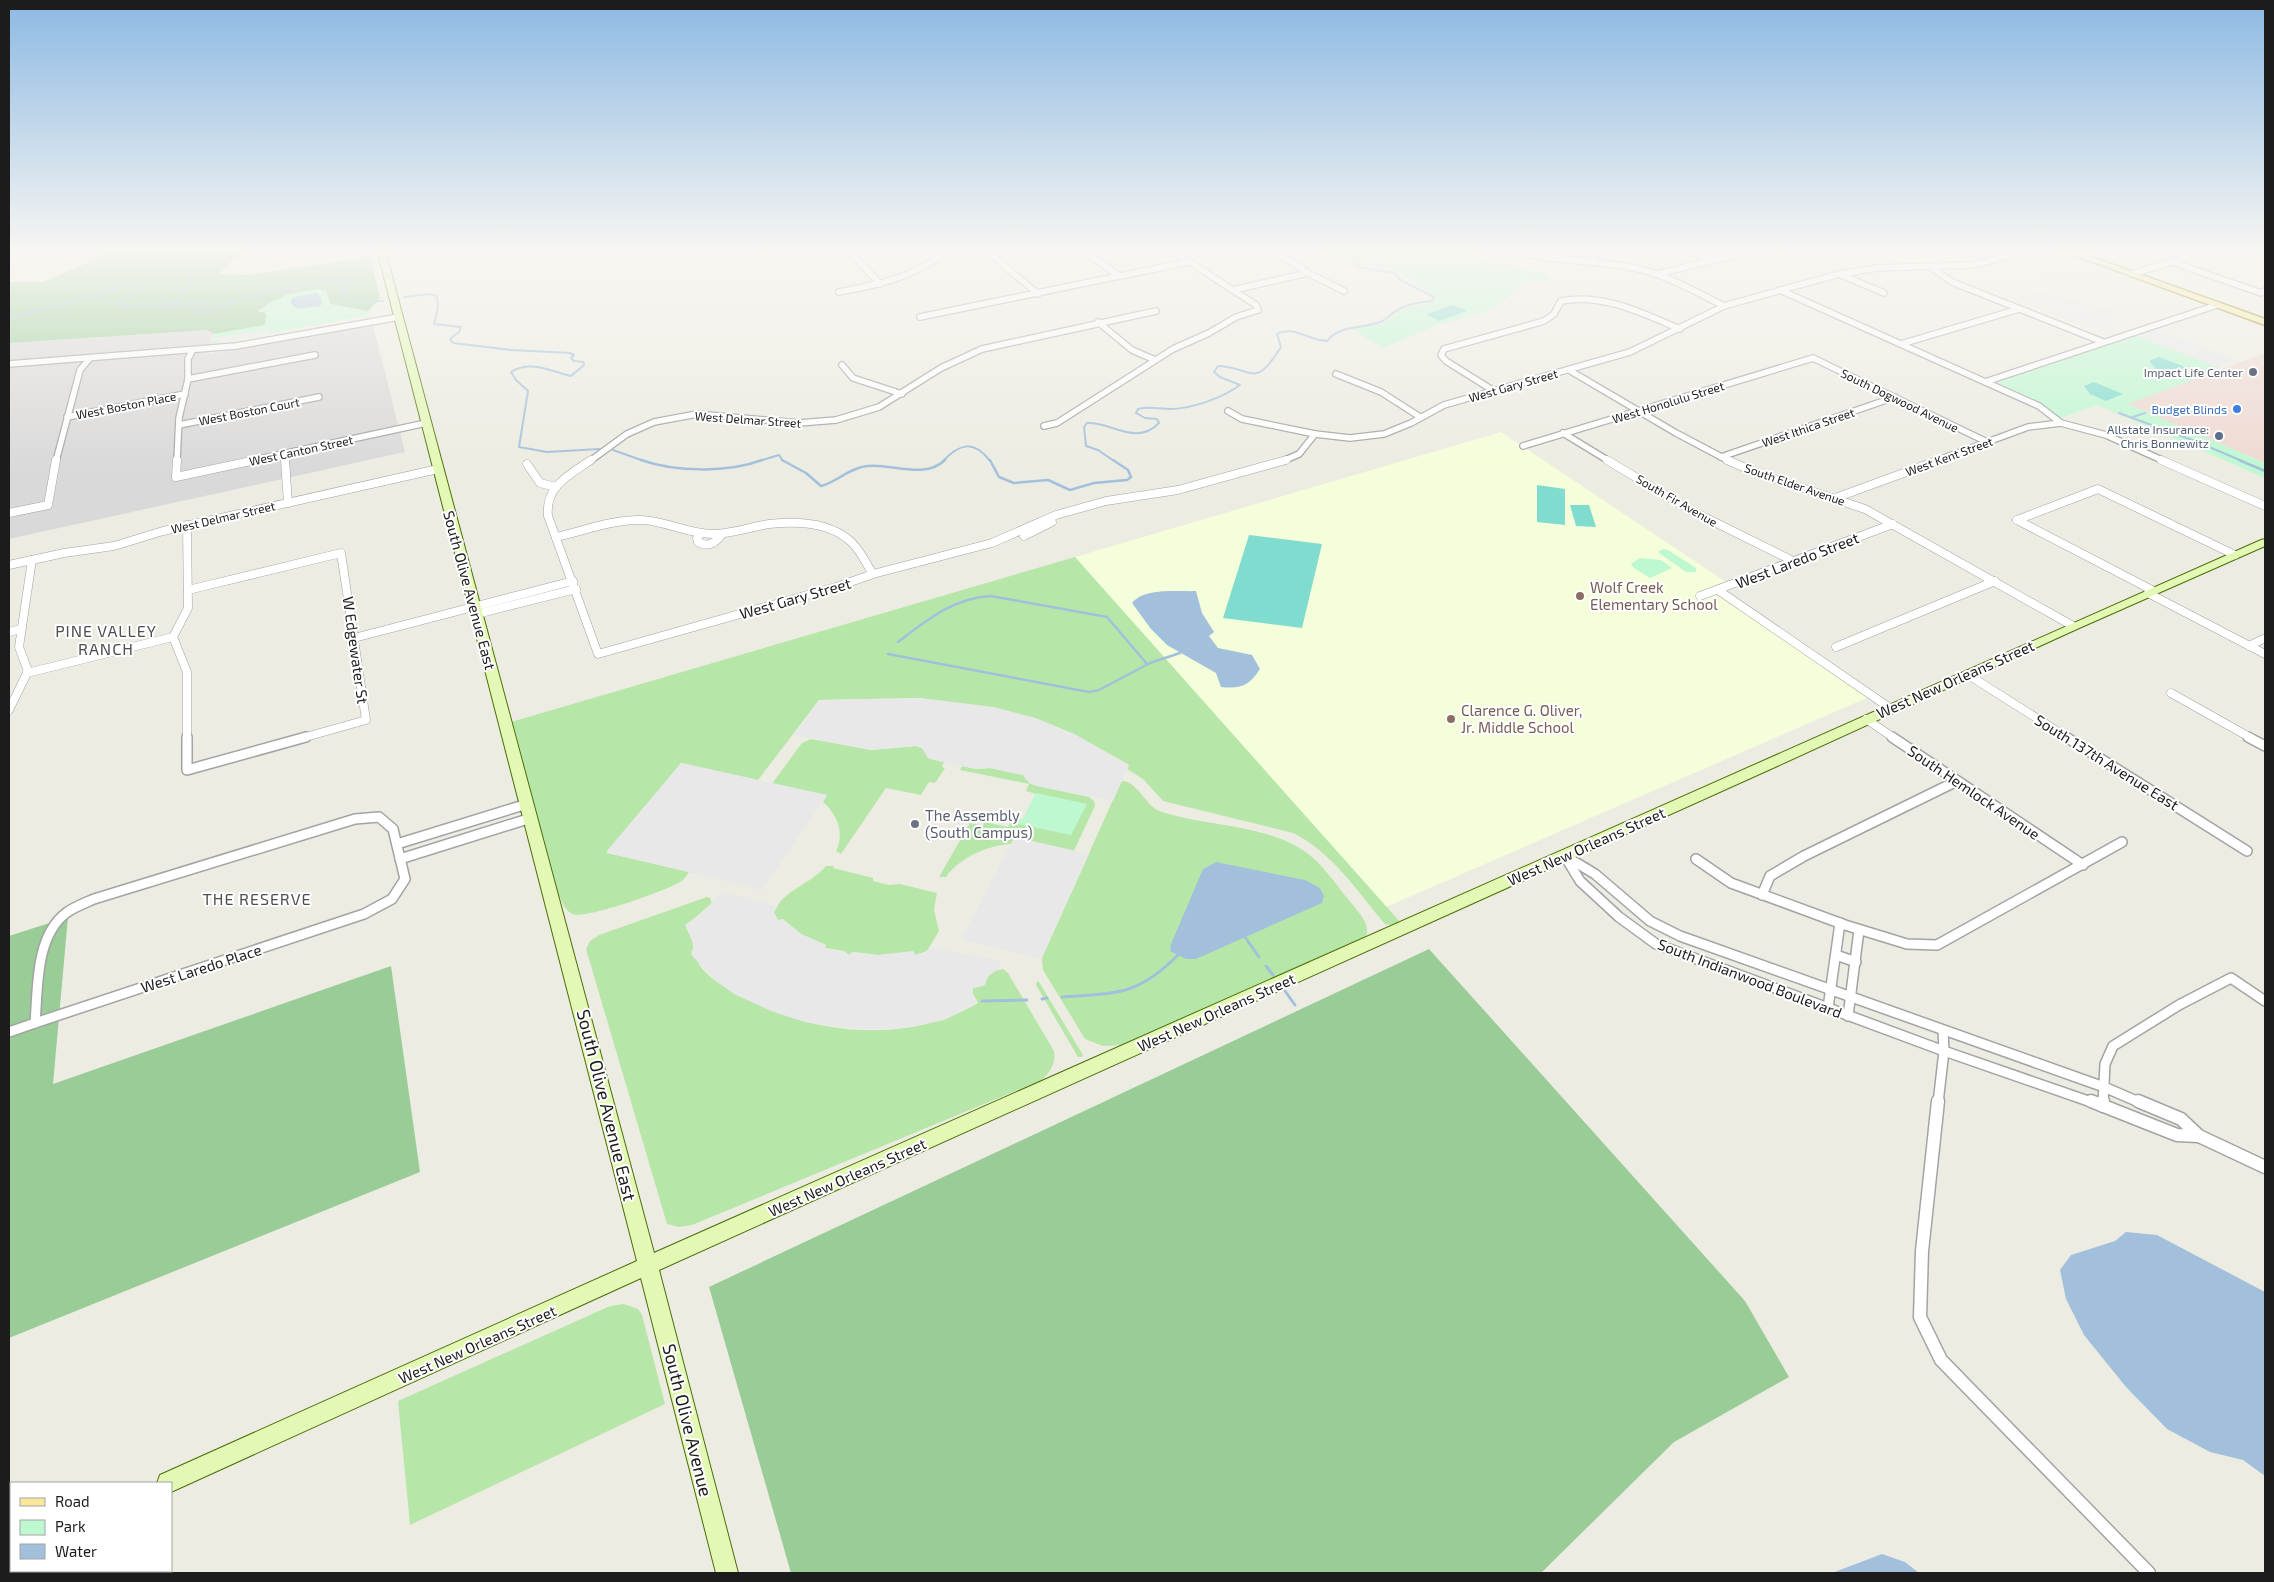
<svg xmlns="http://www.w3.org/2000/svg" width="2274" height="1582" viewBox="0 0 2274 1582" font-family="'Exo 2',sans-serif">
<rect width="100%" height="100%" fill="#edece2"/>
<path fill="#dad9d9" d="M373,325l32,127 -396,87v-196l197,-13 7,4 -4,20z"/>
<path fill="#eed9d1" d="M2265,353v110l-138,-59z"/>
<path fill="#f5feda" d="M1501,432l225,150 -17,7 160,108 -483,210 -311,-350z"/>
<g fill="#b7e7a8">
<path d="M1075,557l326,366 -6,2 -10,-1c-28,-33 -53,-72 -92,-91l-130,-32 -20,-22 -16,-10 2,-4 -55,-31 -39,-16 -115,-20 -101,2 -61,80 -77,-17 -74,90 82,19c-3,5 -6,9 -11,11 -13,8 -94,37 -106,31 -8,-4 -12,-18 -17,-26l-44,-166z"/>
<path d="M811,739l60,11 45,-4 6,2 9,11 13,3 -2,5 3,1 -10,15 -6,-1 -8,13 -35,-7 -45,66 -5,-3c9,-18 1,-37 -13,-49l4,-7 -59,-6 34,-46z"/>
<path d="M962,766l14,3 14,-1 33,7 6,8 8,3 52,11 5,4 1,5 -24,51 -56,-20 -4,7c-23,1 -52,14 -65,33h-7l31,-54 13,3 2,-4 23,5 5,-9 10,2 13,-26 -10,-3 3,-7 -69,-14z"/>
<path d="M1124,781c14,3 21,22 33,29 48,18 107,12 150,43 16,12 28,30 40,45 8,10 22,23 20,36l-6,6 -235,105 -23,1 -18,-7 -42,-69 -1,-12 79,-176z"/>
<path d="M826,866h8l-1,2 40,10v3l16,4 11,-1 37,9 -3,17 5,21 -12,20 -12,4 -2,-3 -35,3 -25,-3 -4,3 -5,-4 -19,-3 1,-3 -25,-11 -18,-14h-6l-3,-8c10,-23 36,-27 52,-46z"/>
<path d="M707,897l3,1 2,5 -23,20c3,13 4,29 10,41 7,14 38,31 52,37 13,5 26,12 39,16 60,20 133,19 188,-14l-5,-9v-6l10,-2 8,-14 12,-3 5,4 46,78c2,12 -3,20 -12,29l-350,145 -13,2 -12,-3 -81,-275 4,-8 9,-6z"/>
<path d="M1037,981l2,1 44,73 -1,2h-4l-42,-72z"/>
<path d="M624,1304l14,5 4,6 23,89 -255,121 -12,-124 212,-95z"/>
</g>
<g fill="#99cc97">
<path d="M110,250h140l-18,10 -13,14 28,1 123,-18 10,41 -12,13 -38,-7 -5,-14 -39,5 -28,16 8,2v12l-52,9 -7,-4 -198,13v-61h34l49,-21z"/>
<path d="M68,917l-15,167 338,-118 29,206 -411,166v-402z"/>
<path d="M1429,949l316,352 44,76 -115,65 -133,131h-750l-82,-286z"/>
</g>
<g fill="#bef8d1">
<path d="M1333,250h130l22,12 61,11 6,8 -27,2 -31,25 -11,5 -46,12 -54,23 -31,-19 35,-7 11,-11 38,-10 1,-4 -37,-23 -15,-6 -21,-2 -41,-14z"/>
<path d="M317,289l9,2 4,13 38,7 1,4 -157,29 2,-10 51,-9 1,-12 -8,-2c17,-14 37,-19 59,-22z"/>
<path d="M2135,335l87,34 -94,35 137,59v15l-168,-73 -37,13 -15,-11 -49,-24z"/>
<path d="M1663,549l5,1 28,18v4h-10l-27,-19v-2z"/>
<path d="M1640,558l21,2 11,8 -22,10 -16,-10 -3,-4z"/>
<path d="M1036,793l51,11 -16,31 -54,-11 11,-12 -1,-2z"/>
</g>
<g fill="#80dccf">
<path d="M1453,305l14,6 -28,10 -13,-7z"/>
<path d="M2159,357l29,11 -16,7 -16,-6 -7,-8z"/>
<path d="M2094,382l29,12 -17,7 -16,-7 -6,-8z"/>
<path d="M1537,485l28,4v36l-28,-3z"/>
<path d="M1570,505h19l7,22 -20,-1z"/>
<path d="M1249,535l73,9 -20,84 -79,-10z"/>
</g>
<g fill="#e8e8e8">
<path d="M2081,265l23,8 -3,2 10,2 5,4 -8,1 -24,-9 2,-1 -8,-1 3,2 -21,6 -5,-2 -32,13 -12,-3z"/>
<path d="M2028,291l24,3 59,17 2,2 -5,19 -58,-18 -35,-19 13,-2z"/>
<path d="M269,329l1,4 -54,10v-5z"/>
<path d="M2159,330l78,30 -20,7 -78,-30z"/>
<path d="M920,698l74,9 41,11 39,16 55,31 -16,36 -76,-15 -8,-3 -6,-8 -33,-7 -14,1 -42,-9 -6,-2 -6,-10 -6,-2 -45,4 -77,-15 25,-35z"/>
<path d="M681,763l146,32 -65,95 -156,-38z"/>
<path d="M1015,837l74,17 -48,105 -80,-20z"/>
<path d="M721,892l57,14 -4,6 4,8 5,-1 18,15 25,11 -1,3 19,3 5,4 3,-3 26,3 35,-4 2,4 10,-3 5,-5 71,14 -2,8 -11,7 -3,9 -12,3v6l5,9 -34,17 -32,7 -19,2h-35l-53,-7 -34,-11 -37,-17 -16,-12 -24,-24 -3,-4 3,-9 -9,-20 16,-11z"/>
</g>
<g fill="#a2c0db">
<path d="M317,293l4,4 1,7 -2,2 -23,3 -6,-6 1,-5 3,-1z"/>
<path d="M1196,591l6,22 12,19 -5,4 9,12 34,7 8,14c-11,17 -19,20 -39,18l-5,-14 -49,-28 -16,-16 -19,-26c13,-16 46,-11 64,-12z"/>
<path d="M1216,862l89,18 15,8 4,8 -2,7 -126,56h-10l-16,-8 1,-7 32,-75z"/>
<path d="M2126,1232l31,3 108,57v184l-22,-16 -33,-8 -43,-23 -41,-42 -42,-52 -18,-36 -6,-29 11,-15 44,-14z"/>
<path d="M1882,1554l23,8 14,11h-87z"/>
</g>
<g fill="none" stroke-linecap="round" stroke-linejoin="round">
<g stroke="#a2c0db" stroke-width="2">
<path d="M404,297l27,-3 6,2 1,12 -4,16 27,3 -2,5 -9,7 3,4 58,7 59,3 4,2 -3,3 3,3 9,1 1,3 -13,11c-20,-5 -41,-16 -60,-4l5,8 12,11 -9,56 28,5 52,-3"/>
<path d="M162,306c15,5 27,-6 41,-3l-10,6 4,3 20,-4 48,-17 27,-2 37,-8h22v3l-8,5 -2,4c13,10 27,9 42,8"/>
<path d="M9,319l124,-35h10l2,3 -21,12 -6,5 4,2h40l18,-5 1,-7 9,-10 1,-16 -31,-8 28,-10"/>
<path d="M2119,413l76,28 47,20"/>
<path d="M2133,417l12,-4"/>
<path d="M613,450l31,11"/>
<path d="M759,461l20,-6 4,6"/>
<path d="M943,461c17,-18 31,-21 47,0"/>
<path d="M1114,461l-16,-11 -12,-4 -2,-19 3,-4c23,-2 49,24 72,0l-2,-4 -12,-1 -9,-5 2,-4c11,-3 21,0 31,0 23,0 53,-11 71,-24l-20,-8 -6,-5 4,-6c37,2 36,24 63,-19l-4,-13c16,-9 33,7 50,7 14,-17 35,-12 53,-19 7,-2 10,-8 16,-11 10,-7 24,-9 37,-10l1,-4 -32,-16 -8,-8 -36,-6 -11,-17"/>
</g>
<g stroke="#a2c0db" stroke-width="2.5">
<path d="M641,460c34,12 87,13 121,0"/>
<path d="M782,460l24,13 15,13c16,-4 28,-18 46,-20 25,-3 57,14 78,-6"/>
<path d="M990,460l9,17 15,6 34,-3 22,10 24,-7 33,-3 4,-3 -3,-7 -15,-10"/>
<path d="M2239,460l26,11"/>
<path d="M898,642c29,-22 55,-44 93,-46l116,21 40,47"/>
<path d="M888,654l201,38 10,-2 51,-27 30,-10"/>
</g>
<g stroke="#a2c0db" stroke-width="3">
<path d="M1245,937l14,20"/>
<path d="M1266,966l7,9"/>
<path d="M1285,991l10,14"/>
<path d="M1062,997c55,-4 75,-1 116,-42"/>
<path d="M1042,999l5,-1"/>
<path d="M982,1001l45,-1"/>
</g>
<defs>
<g id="street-far3">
<path d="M848,250l32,34"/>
<path d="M977,250l17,7 44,37"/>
<path d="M1083,250l36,26"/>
<path d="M1273,250l35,23 36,18"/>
<path d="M1509,250c43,12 87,9 130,19 30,7 57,23 85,37"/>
<path d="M1690,250l22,10"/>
<path d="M1994,250l16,6"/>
<path d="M1594,262l2,-12"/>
<path d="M2172,262l89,31 4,-2"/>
<path d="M1932,268l20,14 151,60"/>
<path d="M1657,274l98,-24"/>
<path d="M1839,274l45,19"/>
<path d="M2132,274l78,-24"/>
<path d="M1233,290l75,-17"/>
<path d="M1780,290l259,116 22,17 45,12 58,26"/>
<path d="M839,292c42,-8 74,-14 109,-42"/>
<path d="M920,317l268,-55"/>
<path d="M1098,322l34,28 23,10"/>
<path d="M1901,344l118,-35"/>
<path d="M9,364l227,-18 163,-29"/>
<path d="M842,365l11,13 49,16"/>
<path d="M1569,370l107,63 53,28"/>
<path d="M1336,374l45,18 39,25"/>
<path d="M188,379l127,-24"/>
<path d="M1985,382l232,-77"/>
<path d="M1494,391l-48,-30 -5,-6 3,-6 100,-28 10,-7 7,-13c42,-8 81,12 119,28"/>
<path d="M1228,411l14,8 73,15"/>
<path d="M67,417l118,-23"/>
<path d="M179,425l140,-28"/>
<path d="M1044,426l13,-3 116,-74 36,-16 27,-16 22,-7 -2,-5 -85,-55"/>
<path d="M1563,433l46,28"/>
<path d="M1523,446l290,-88 174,84"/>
<path d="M284,453l1,8"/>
<path d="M1721,457l174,-60"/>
<path d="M56,461l24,-91 10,-12"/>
<path d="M177,461l2,-43 9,-39v-20l4,-8"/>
<path d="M250,461l176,-38"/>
<path d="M590,461l37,-27 27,-12 43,-8 102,9 37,-3 43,-13 62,-39 41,-19 174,-38"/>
<path d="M1283,461l16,-7 16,-20 35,4 34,-4 27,-11 33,-18 186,-53 94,-46 115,-32 38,-6 95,-3 60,-15"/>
<path d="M1936,461l92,-34 33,-4"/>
</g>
<g id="street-far2">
<path d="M177,460l-1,17 80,-17"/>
<path d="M285,460l3,43"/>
<path d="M591,460c-22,15 -46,26 -43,56l50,138 238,-67 37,-13 119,-31 64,-28 50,-14 72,-11 108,-30"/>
<path d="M1607,460l83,50 103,51"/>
<path d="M1727,460l30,13 108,36 208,117"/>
<path d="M2161,460l104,46"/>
<path d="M527,464l13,19 16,4"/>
<path d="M1838,497l101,-37"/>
<path d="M9,513l39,-8 8,-45"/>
<path d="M2017,520l81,-31 137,66"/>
<path d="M2017,520l135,70"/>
<path d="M187,525l1,83 -15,29 14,35v66"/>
<path d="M701,533l-4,5 1,4c10,6 18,1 24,-8"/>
<path d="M1024,536l28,-14"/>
<path d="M556,537c27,-6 58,-18 86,-17 24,1 46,14 71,14 19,0 37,-7 56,-10 26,-3 59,-2 80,16 10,7 17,24 24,34"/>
<path d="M9,565l55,-12 50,-7 49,-15 275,-62"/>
<path d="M188,590l153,-37 25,167 -64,18"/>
<path d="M1718,590l172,118"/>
<path d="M2148,593l117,61"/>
<path d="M1700,596l193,-72"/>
<path d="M477,614l99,-25"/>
<path d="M9,632l12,-3"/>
<path d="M354,638l219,-57"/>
<path d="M2249,646l16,-8"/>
<path d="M1836,647l159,-66"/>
<path d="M27,673l146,-36"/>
<path d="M1967,674l101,64"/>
<path d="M2171,693l80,45"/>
<path d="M9,710l19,-39 -9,-24 13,-87"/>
<path d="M1866,719l28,19"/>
</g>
<g id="street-far1">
<path d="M187,737v33l119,-33"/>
<path d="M1892,737l191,128"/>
<path d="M2066,737l181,114"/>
<path d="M2248,737l17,9"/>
<path d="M379,817l14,12 12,50 -13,20 -28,15 -329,109c3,-35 0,-86 31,-110 8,-6 19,-10 28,-14l261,-80z"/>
<path d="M397,844l130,-40"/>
<path d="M1565,856l30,18 55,47 30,15 424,151 37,16"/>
<path d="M1566,858l14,23 39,36 37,27 288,107 150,52"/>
<path d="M400,859l131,-41"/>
<path d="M1696,859l35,24 114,42 62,19 30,1 185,-103"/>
<path d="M1762,895l8,-19 34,-20 153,-75"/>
<path d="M1836,955l20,7"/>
<path d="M1828,1008l12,-85"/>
<path d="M1848,1016l11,-86"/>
<path d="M9,1032l26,-9"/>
<path d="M1938,1103l6,-52 -1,-20"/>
<path d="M2103,1103l2,-39 8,-18 66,-41 52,-27 34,23"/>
</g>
<g id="street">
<path d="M1938,1101l-16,150 -2,66 21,43 208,213"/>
<path d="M2091,1101l86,34 22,1"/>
<path d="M2138,1101l43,18 18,17 66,31"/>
<path d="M2103,1106v-5"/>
</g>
<g id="secondary">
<path d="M377,250h8l269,1003 1607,-713 4,-1v7l-188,83 -304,139 -1114,502 79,303h-22l-75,-295 -470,214v-9h-14l3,-8 477,-214z"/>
<path d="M11,1545v22l-2,1v-22z"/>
</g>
<path id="primary" d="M2060,250h12l193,69v6z"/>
</defs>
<use href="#street-far3" stroke="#a3a3a3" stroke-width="8"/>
<use href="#street-far2" stroke="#a3a3a3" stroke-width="9"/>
<use href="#street-far1" stroke="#a3a3a3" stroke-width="12"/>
<use href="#street" stroke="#a3a3a3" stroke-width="15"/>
<use href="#secondary" stroke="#4a6f07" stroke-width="2"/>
<use href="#primary" stroke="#918503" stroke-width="3"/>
<use href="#street-far3" stroke="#fff" stroke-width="5.5"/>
<use href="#street-far2" stroke="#fff" stroke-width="8"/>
<use href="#street-far1" stroke="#fff" stroke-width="9"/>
<use href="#street" stroke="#fff" stroke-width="12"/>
<use href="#secondary" fill="#e4f8b5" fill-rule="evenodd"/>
<use href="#primary" fill="#fae89a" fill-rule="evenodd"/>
</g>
<linearGradient id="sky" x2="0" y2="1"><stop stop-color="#8cb9e3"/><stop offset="0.53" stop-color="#f7f6f2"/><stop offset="1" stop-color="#f7f6f2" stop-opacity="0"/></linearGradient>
<rect width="2274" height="471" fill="url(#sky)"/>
<g fill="#6b7280" stroke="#fff" stroke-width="2">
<circle cx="2253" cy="372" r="5"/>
<circle cx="915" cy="824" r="5"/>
</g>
<circle fill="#3f7fe0" stroke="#fff" stroke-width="2" cx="2237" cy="409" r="5"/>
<circle fill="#5c6f8a" stroke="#fff" stroke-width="2" cx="2219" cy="436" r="5"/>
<g fill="#8d6e63" stroke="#fff" stroke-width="2">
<circle cx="1580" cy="596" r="5"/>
<circle cx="1451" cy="719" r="5"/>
</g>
<g text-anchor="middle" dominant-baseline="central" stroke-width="4" stroke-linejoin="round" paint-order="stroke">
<g font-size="12" fill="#5b616d" stroke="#fff" text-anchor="end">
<text x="2243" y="372">Impact Life Center</text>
</g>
<g font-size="12" fill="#1c1c1c" stroke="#fff">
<text transform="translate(1513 385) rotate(-16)">West Gary Street</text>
<text transform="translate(1900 400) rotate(26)">South Dogwood Avenue</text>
<text transform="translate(1668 402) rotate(-17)">West Honolulu Street</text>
<text transform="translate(126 405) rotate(-11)">West Boston Place</text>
<text transform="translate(249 411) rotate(-11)">West Boston Court</text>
<text transform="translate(748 419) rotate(4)">West Delmar Street</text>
<text transform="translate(1808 427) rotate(-19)">West Ithica Street</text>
<text transform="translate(301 450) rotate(-12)">West Canton Street</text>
<text transform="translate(1949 456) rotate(-20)">West Kent Street</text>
<text transform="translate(1795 484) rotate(19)">South Elder Avenue</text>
<text transform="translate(1677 500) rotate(30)">South Fir Avenue</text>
<text transform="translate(223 517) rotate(-13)">West Delmar Street</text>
</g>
<g font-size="12" fill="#366cbe" stroke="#fff" text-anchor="end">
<text x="2227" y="409">Budget Blinds</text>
</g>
<g font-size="12" fill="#4e5e75" stroke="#fff" text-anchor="end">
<text x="2209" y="429">Allstate Insurance:<tspan x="2209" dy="14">Chris Bonnewitz</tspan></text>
</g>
<g font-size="15" fill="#1c1c1c" stroke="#fff">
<text transform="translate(1797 560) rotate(-21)">West Laredo Street</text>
<text transform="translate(470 590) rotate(75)">South Olive Avenue East</text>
<text transform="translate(795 598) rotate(-16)">West Gary Street</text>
<text transform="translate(356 650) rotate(82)">W Edgewater St</text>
<text transform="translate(1955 679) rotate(-24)">West New Orleans Street</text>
<text transform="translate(2107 762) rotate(32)">South 137th Avenue East</text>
<text transform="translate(1974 792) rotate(34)">South Hemlock Avenue</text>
<text transform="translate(1586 846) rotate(-24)">West New Orleans Street</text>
<text transform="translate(201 968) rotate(-18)">West Laredo Place</text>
<text transform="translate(1750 978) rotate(21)">South Indianwood Boulevard</text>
<text transform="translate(1216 1012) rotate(-24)">West New Orleans Street</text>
<text transform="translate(847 1177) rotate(-24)">West New Orleans Street</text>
<text transform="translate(477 1344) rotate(-24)">West New Orleans Street</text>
</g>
<g font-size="15" fill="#785e54" stroke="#fff" text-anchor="start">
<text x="1590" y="587">Wolf Creek<tspan x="1590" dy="17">Elementary School</tspan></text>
<text x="1461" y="710">Clarence G. Oliver,<tspan x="1461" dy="17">Jr. Middle School</tspan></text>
</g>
<g font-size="15" fill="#5b616d" stroke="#fff" text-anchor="start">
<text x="925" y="815">The Assembly<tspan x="925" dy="17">(South Campus)</tspan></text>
</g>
<g font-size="16" letter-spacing="1" fill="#4f4f4f" stroke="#fff">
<text x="106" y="630">PINE VALLEY<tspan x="106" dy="18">RANCH</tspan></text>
<text x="257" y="898">THE RESERVE</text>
</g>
<g font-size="18" fill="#1c1c1c" stroke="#fff">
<text transform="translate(607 1105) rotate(76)">South Olive Avenue East</text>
<text transform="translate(688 1420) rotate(76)">South Olive Avenue</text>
</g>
</g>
<rect width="2274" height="1582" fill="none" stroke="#1c1c1c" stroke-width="20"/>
<rect x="10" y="1482" width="162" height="90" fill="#ffffff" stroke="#a4a4a4"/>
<rect x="20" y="1498" width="25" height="8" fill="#fae89a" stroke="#a4a4a4"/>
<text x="55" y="1507" font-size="15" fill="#1c1c1c">Road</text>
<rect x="20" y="1520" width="25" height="15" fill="#bef8d1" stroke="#a4a4a4"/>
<text x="55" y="1532" font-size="15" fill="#1c1c1c">Park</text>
<rect x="20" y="1544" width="25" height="15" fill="#a2c0db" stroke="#a4a4a4"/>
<text x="55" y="1557" font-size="15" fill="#1c1c1c">Water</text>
</svg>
